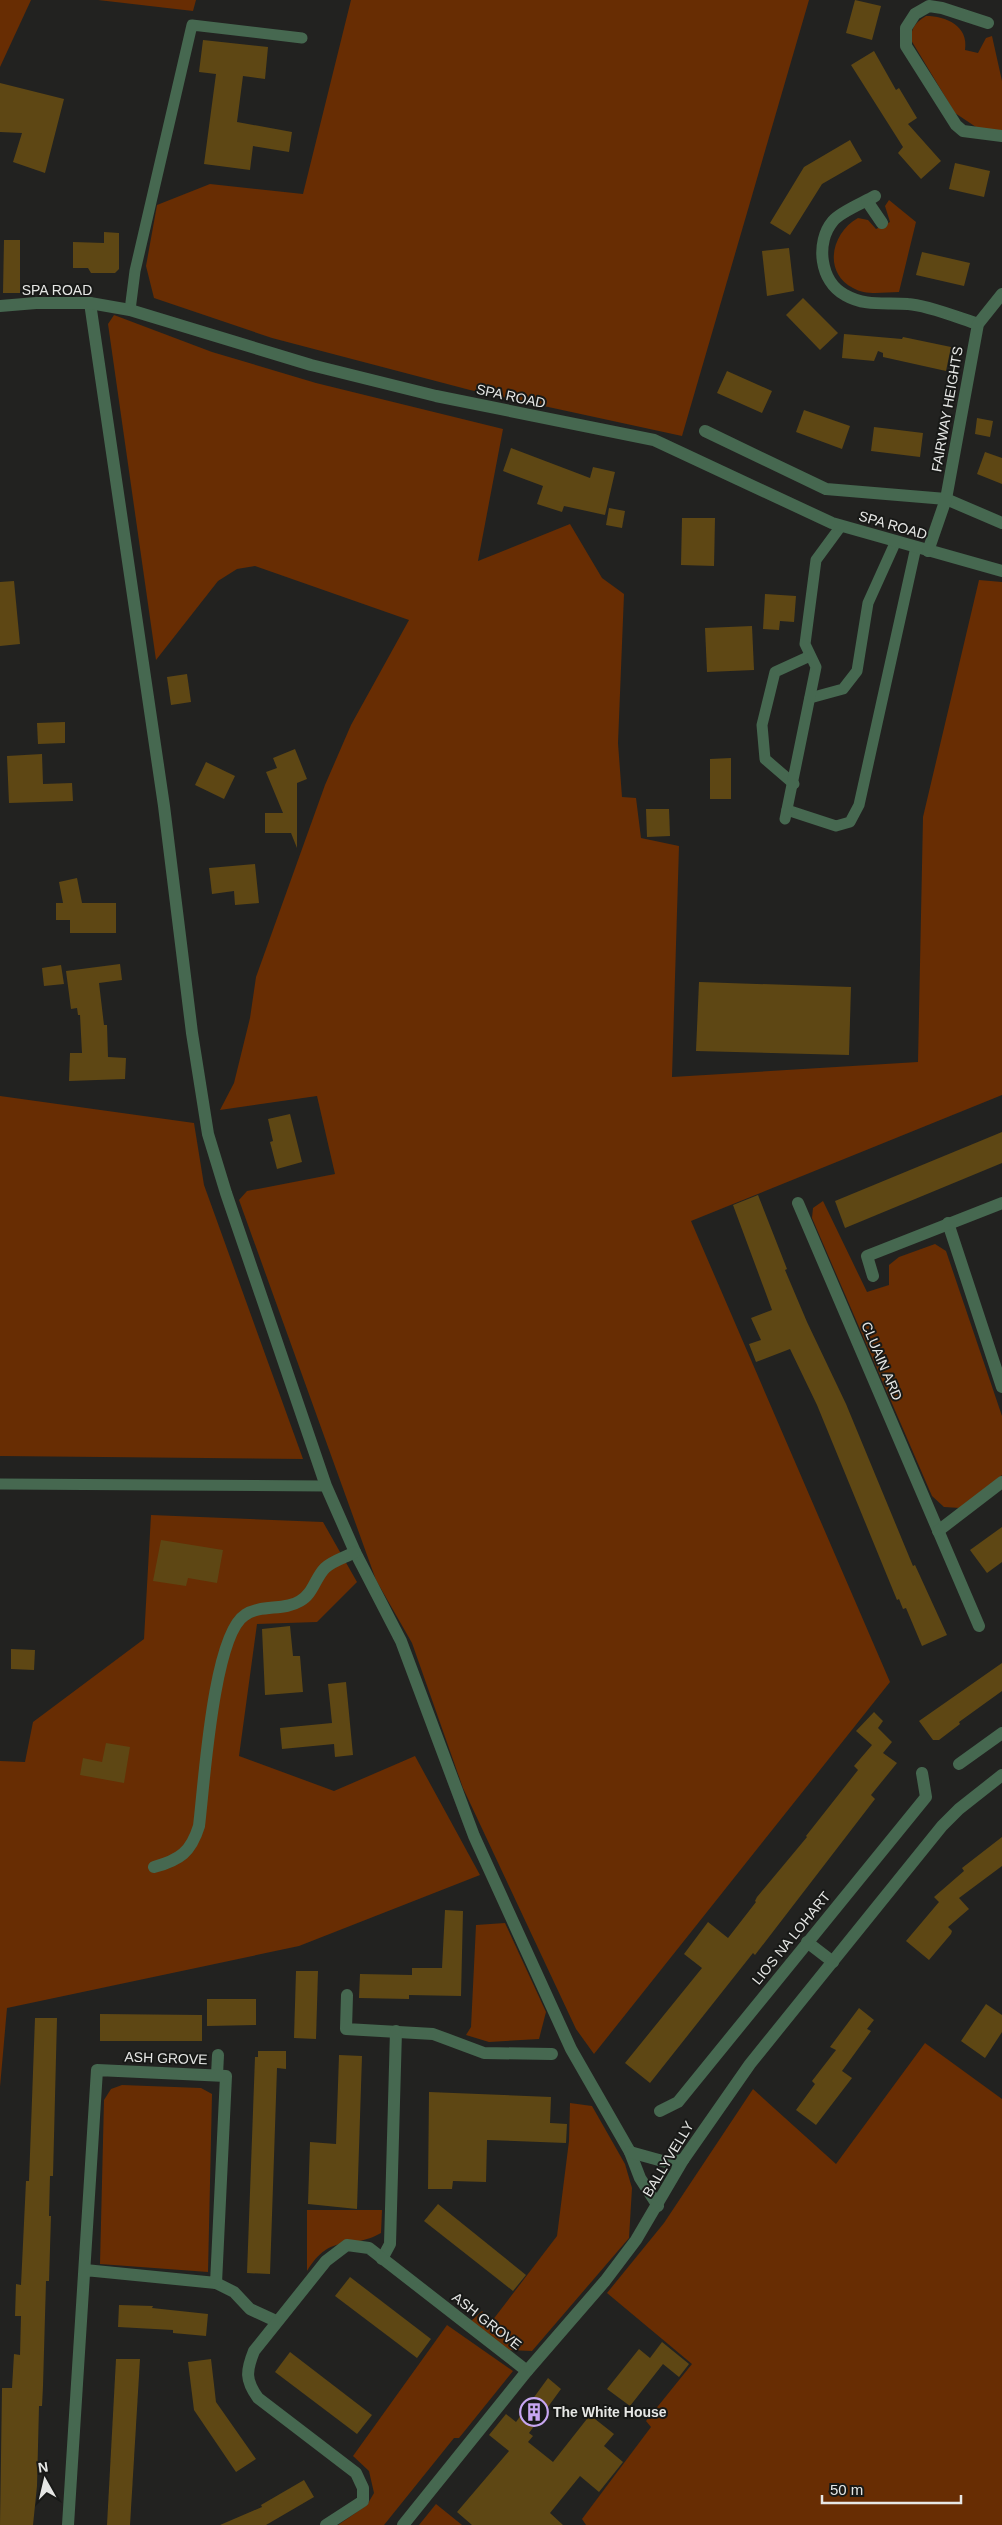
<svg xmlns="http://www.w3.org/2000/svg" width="1002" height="2525" viewBox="0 0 1002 2525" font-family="Helvetica,sans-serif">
<rect width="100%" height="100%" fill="#222220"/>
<g fill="#682d03">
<path d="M0,0h31l-31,67z"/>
<path d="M98,0h98l-3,11z"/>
<path d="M351,0h458l-127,436 -212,-46 -198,-52 -118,-40 -8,-32 11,-61 53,-21 93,10z"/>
<path d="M926,16c20,0 43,10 39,34l13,3 8,-15 6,-2 10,45v51l-23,-3 -24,-16 -44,-73c0,-12 4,-17 15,-24z"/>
<path d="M889,200l27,22 -17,70c-15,0 -33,4 -46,-4 -31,-16 -21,-56 5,-70l10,2 8,9 14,-7 -5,-16z"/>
<path d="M114,315l98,37 104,31 187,46 -25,132 92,-37 32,54 22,16 -6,149 4,54 14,1 5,40 38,8 -7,231 246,-15 5,-245 56,-237 23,2v513l-311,126 199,461 -296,372 -18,-25 -113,-241 -51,-145 -36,-63 -137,-380 8,-9 88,-17 -18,-78 -97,14 14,-27 16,-65 6,-41 69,-192 26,-60 58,-105 -154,-54 -18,3 -19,12 -62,79 -48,-336z"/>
<path d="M0,1096l194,27 10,62 99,274 -303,-3z"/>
<path d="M823,1201l44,91 22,-7v-20l10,-8 36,-13 11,7 56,165v59l-42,33 -16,-1 -12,-11 -120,-278 1,-10z"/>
<path d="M151,1515l172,7 34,60 -40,40 -60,2 -18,132 95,35 81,-35 65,119 -181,71 -292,62 -7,79v-326l25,1 8,-40 111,-83z"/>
<path d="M505,1923l41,89 -7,27 -50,3 -23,-7 5,-8 5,-102z"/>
<path d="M925,2043l77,56v426h-416l-4,-6 69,-92 -5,-6 46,-57 -85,-71 57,-70 89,-134 83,75z"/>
<path d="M122,2085l79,3 11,6 -4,178 -108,-8 4,-164 7,-11z"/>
<path d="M570,2103l22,3 33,58 7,24 -3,50 -97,113 -27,-1 -35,-28 12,-11 10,10 65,-85 12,-95z"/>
<path d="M307,2210h75l-1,23c-32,18 -49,-2 -74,38z"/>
<path d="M447,2325l66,46 -54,67h-5l-70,87h-46l29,-20 7,-12 -5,-22 -16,-15z"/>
<path d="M436,2504l26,21h-43z"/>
</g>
<g fill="#5e4714">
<path d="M855,0l26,6 -9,34 -26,-7z"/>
<path d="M203,40l65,7 -3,32 -22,-3 -6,46 55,10 -3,20 -36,-6 -3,24 -46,-6 12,-90 -17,-2z"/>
<path d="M874,51l22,39 3,-2 18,30 -9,6 33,37 -20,18 -23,-26 5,-6 -52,-82z"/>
<path d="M0,83l64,16 -19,74 -32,-11 9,-29 -22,-1z"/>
<path d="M850,140l12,21 -40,23 -32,51 -20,-12 34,-56z"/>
<path d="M955,163l35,8 -6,26 -35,-8z"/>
<path d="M104,232l15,1v36l-4,4h-24l-3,-5h-15v-26l31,1z"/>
<path d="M4,240h16v53h-17z"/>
<path d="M789,248l5,43 -27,5 -5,-45z"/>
<path d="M922,252l48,11 -6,23 -48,-11z"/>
<path d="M803,298l35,35 -18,17 -34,-35z"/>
<path d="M844,334l58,5 1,-2 48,10 -5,24 -63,-14v-4l-5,-2 -4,10 -32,-3z"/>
<path d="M727,371l45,20 -10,22 -45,-20z"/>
<path d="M804,410l46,16 -8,23 -46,-17z"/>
<path d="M977,418l16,3 -3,16 -15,-3z"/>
<path d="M874,427l49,6 -3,24 -49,-6z"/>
<path d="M511,448l79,30 3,-11 22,5 -10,43 -41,-9 -2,6 -25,-8 6,-18 -40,-15z"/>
<path d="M985,452l17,6v26l-25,-10z"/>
<path d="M609,508l16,3 -3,17 -16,-3z"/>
<path d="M682,518h33l-1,48 -33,-1z"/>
<path d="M14,581l6,63 -20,2v-64z"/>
<path d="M765,594l31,2 -2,26 -14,-1 -1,9 -16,-1z"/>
<path d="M752,626l2,44 -47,2 -2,-44z"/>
<path d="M187,674l4,28 -20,3 -4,-28z"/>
<path d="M65,722v21l-27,1 -1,-21z"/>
<path d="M295,749l12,30 -10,4v65l-6,-15h-26v-20h18l-17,-41 11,-4 -4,-10z"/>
<path d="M42,754l1,30 29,-1 1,18 -64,2 -2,-47z"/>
<path d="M731,758v41h-21v-40z"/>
<path d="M206,762l29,14 -11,23 -29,-14z"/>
<path d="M646,809h23l1,27 -23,1z"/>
<path d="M255,864l4,39 -24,2 -1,-14 -22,3 -3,-26z"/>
<path d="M77,878l5,25h34v30h-46v-13h-14v-17h7l-4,-21z"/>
<path d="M120,964l2,16 -23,3 5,42h3l1,32 18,1 -1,21 -56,2 1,-28h12l-2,-38h-2l-1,-7 -6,1 -5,-38z"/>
<path d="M61,965l3,19 -20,2 -2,-18z"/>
<path d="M699,982l152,5 -2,68 -153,-4z"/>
<path d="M290,1114l12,48 -25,7 -7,-27 3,-1 -5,-22z"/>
<path d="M1002,1132v31l-157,65 -10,-27z"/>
<path d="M758,1195l29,74 -2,1 22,52 39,82 67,162 2,-1 32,70 -25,11 -16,-38 -3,1 -4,-10 -2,1 -80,-195 -27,-56 -34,13 -7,-18 12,-4 -10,-22 21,-8 -39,-105z"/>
<path d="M1002,1527v35l-15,11 -17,-23z"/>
<path d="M161,1540l62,10 -6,33 -29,-5 -2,8 -33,-5z"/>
<path d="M290,1626l3,30h7l3,36 -38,3 -3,-66z"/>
<path d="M11,1649l24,1 -1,20 -23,-1z"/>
<path d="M1002,1663v28l-43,31 1,2 -21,16h-6l-14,-19z"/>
<path d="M346,1682l7,73 -18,2 -1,-13 -52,5 -2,-21 52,-5 -4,-39z"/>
<path d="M874,1712l9,9 -5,7 14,14 -9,11 14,10 -26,32 4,4 -120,156 -2,-2 -103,130 -25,-20 77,-95 -18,-14 24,-32 20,16 28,-36 -1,-1 2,-4 50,-60 -1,-1 52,-66 -4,-4 18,-21 -16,-14z"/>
<path d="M106,1743l24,4 -6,36 -44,-8 3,-17 19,4z"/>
<path d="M1002,1837v29l-43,32 10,11 -21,18 4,4 -1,3 -22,26 -23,-19 33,-39 -5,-5 30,-26 -2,-3z"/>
<path d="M445,1910l18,1 -2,85 -52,-1v4l-50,-1 1,-24 52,1v-7h30z"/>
<path d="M296,1971h22l-2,68 -22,-1z"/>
<path d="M207,1999h49v26l-49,1z"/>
<path d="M986,2004l16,11v17l-17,26 -24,-17z"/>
<path d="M859,2008l15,12 -7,9 4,2 -29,40 10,7 -36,47 -20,-15 19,-26 -3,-3 24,-31 -6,-3z"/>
<path d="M100,2014l102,1v26h-102z"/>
<path d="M35,2018h22l-4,158h-3l-1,40h2l-2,65h-3l-3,105 -1,20h-3l-2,80 -4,39h-33l2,-137h10l2,-34 6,1 1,-39h-6l1,-32 5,1 5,-104h3z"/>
<path d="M258,2051h28v18l-9,-1 -7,206 -23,-1 8,-216h3z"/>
<path d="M339,2055l23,1 -5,153 -49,-5 2,-62 26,2z"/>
<path d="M429,2092l122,5 -1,26 17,1 -1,19 -79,-3 -1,42 -33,-1 -1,8h-24z"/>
<path d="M438,2204l88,71 -13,16 -89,-70z"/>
<path d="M350,2277l81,62 -14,19 -82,-62z"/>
<path d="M119,2305l34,1 -1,2 56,6 -2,22 -33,-3v-3l-55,-3z"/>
<path d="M662,2342l27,22 -10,13 -16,-13 -33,42 -23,-17 32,-40 11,9z"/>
<path d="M290,2352l82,63 -15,19 -82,-62z"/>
<path d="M116,2359h24l-10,166h-23z"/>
<path d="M211,2359l5,43 40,57 -20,13 -42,-62 -6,-48z"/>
<path d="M548,2378l13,11 -32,44 4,3 -5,6 25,20 37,-47 24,19 -10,12 19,16 -24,30 -19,-16 -30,37 13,12h-91l-15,-13 52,-61 -20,-16 17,-21 10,8z"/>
<path d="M304,2480l10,17 -48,28h-46l42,-18 -1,-2z"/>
</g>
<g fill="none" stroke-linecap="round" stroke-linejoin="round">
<g stroke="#466850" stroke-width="11">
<path d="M130,310l5,-39 57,-246 110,13"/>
<path d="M810,698l33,-9 14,-18 11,-68 28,-62"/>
<path d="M794,784l-29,-25 -3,-34 13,-53 35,-16"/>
<path d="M787,810l49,16 14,-4 9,-17 57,-258"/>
<path d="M785,819l31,-152 -11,-23 11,-84 25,-34"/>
<path d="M0,1484l326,2"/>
</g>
<g stroke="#466850" stroke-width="12">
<path d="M988,23l-46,-15 -13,-2 -14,8 -9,14v18l50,79 7,6 39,5"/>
<path d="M875,196c-10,6 -35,16 -42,25 -18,21 -13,61 12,74 21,12 41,7 63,9 19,1 51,14 70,20"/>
<path d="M867,201l15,22"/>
<path d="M90,303l74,503 28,227 16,101 18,59 100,293 29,66 46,89 73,195 97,213 59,103 10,26 18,28"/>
<path d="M0,306l36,-3h54l40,7 181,55 125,31 218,44 178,83 170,48"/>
<path d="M705,431l121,58 120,10 56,24"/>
<path d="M928,551l18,-52 32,-175 24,-30"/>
<path d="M798,1203l181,423"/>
<path d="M948,1223l54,164"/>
<path d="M873,1276l-6,-20 135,-53"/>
<path d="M938,1531l64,-49"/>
<path d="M959,1764l43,-31"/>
<path d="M154,1867c26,-7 37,-15 45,-41 5,-40 14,-191 46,-211 16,-11 39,-4 55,-14 13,-7 15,-23 25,-33 7,-7 21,-11 30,-16"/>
<path d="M807,1942l26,20"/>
<path d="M347,1995l-1,34 87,5 51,19 68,1"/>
<path d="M217,2075l1,-20"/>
<path d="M660,2111l18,-9 248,-305 -4,-24"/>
<path d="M630,2152l36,10 17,-2"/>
<path d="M382,2259l8,-15 6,-213"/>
<path d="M216,2283l18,9 16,17 26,12"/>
<path d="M68,2525l29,-455 129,6 -10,207 -131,-13"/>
<path d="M326,2525l37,-24v-13l-7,-15 -98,-75c-13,-18 -12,-27 -4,-47l72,-90 21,-16 22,3 158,123"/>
</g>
<path stroke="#466850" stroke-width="12" d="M403,2525l124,-154 78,-90 31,-41 47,-80 67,-96 192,-238 17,-17 43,-34"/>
</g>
<defs>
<symbol id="building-ring" viewBox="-11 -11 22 22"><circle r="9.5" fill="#181917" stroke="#c7a6f0" stroke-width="1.5"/><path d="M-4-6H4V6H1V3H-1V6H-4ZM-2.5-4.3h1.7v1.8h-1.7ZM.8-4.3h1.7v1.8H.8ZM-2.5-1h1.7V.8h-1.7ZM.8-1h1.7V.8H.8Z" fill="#c7a6f0"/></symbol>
</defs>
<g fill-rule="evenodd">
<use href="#building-ring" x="518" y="2396" width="32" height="32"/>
</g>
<g text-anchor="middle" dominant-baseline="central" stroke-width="4" stroke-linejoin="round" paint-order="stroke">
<g font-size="14" fill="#e6e7e5" stroke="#181917">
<text x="57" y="290">SPA ROAD</text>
<text transform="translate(511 396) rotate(12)">SPA ROAD</text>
<text transform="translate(947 409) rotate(-80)">FAIRWAY HEIGHTS</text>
<text transform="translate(893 525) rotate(16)">SPA ROAD</text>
<text transform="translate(882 1361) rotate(67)">CLUAIN ARD</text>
<text transform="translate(791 1938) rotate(-51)">LIOS NA LOHART</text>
<text transform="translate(166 2058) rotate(2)">ASH GROVE</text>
<text transform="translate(668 2159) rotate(-59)">BALLYVELLY</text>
<text transform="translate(487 2321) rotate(38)">ASH GROVE</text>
</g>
<g font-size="14" font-weight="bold" fill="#e6e7e5" stroke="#181917" text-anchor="start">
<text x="553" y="2412">The White House</text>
</g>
</g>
<g transform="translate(45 2480) rotate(352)" stroke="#181917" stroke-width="4" paint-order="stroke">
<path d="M0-4L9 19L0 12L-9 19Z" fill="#e6e7e5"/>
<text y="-8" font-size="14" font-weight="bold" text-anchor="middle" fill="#e6e7e5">N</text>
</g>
<path d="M822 2495v8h139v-8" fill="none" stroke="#e6e7e5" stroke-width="2.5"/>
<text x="830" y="2495" font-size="15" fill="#e6e7e5" stroke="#181917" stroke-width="4" paint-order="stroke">50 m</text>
</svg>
